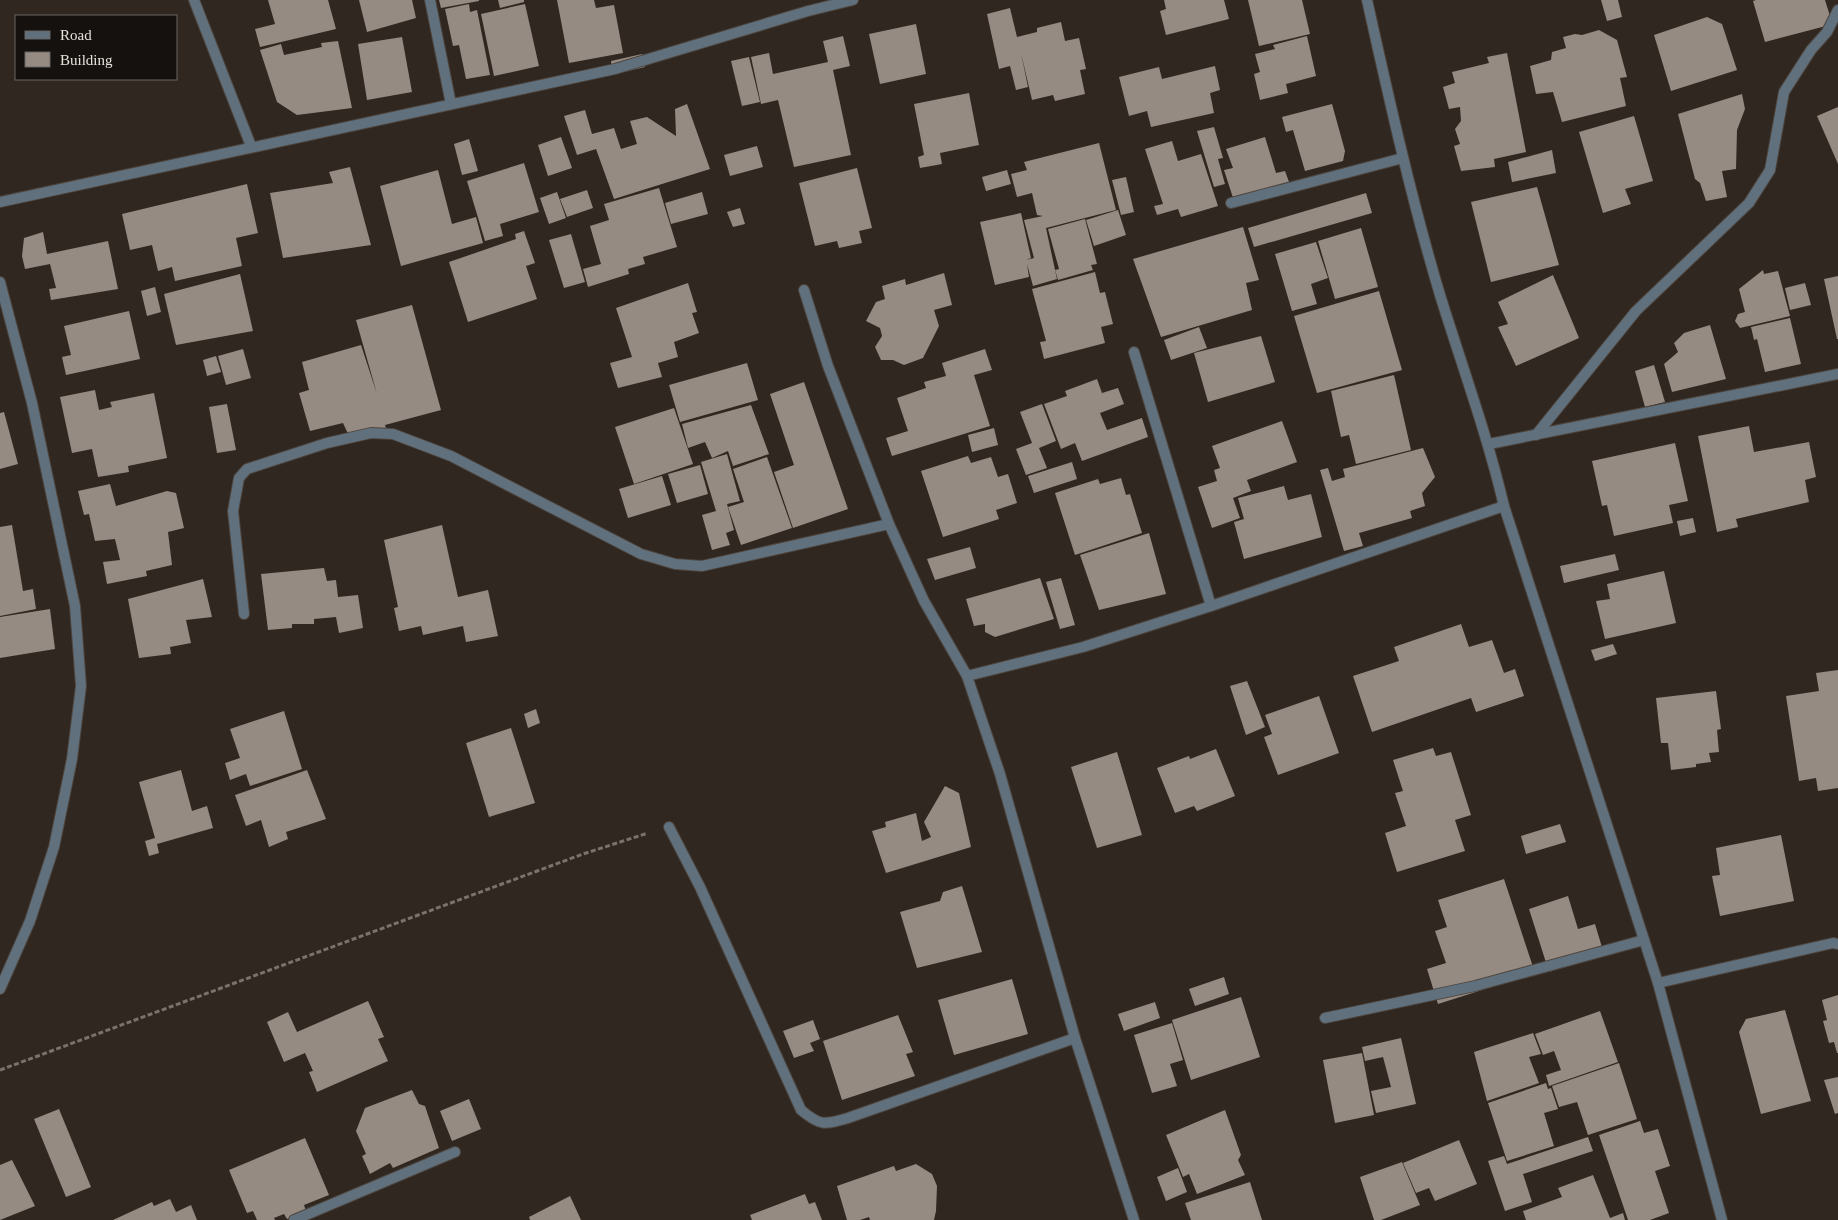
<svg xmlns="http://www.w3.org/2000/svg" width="1838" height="1220" viewBox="0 0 1838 1220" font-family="Georgia,serif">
<rect width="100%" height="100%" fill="#302720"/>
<g fill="#968b83">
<path d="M268,0h60l8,29 -76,18 -5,-18 20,-5z"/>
<path d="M359,0h53l4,18 -49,14z"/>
<path d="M439,0h40v1l-38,7z"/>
<path d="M498,0h26v2l-24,6z"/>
<path d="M557,0h37l2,8 18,-3 9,48 -54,10z"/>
<path d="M1164,0h60l5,19 -63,16 -6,-24 6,-2z"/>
<path d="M1248,0h54l8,34 -51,12z"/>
<path d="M1601,0h17l4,17 -15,4z"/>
<path d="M1756,0h69l5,16 -4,10 -61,16 -12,-41z"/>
<path d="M469,4l1,8 7,-2 13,65 -24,4 -7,-34 -6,1 -8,-37z"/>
<path d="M525,4l14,62 -45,10 -13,-62z"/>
<path d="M1010,8l7,29 20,-5v-4l24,-6 4,19 14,-3 7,31 -6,1 5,24 -30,7 -2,-6 -21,5 -11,-47 7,34 -12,3 -6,-24 -11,3 -12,-55z"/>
<path d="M1707,17l15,7 15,46 -66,21 -17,-56z"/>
<path d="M916,24l10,50 -46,10 -11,-50z"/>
<path d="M1599,30l18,10 10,37 -7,1 6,28 -64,16 -9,-30 -17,2 -6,-28 21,-6 1,-8 14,-4 -3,-11 12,-3 7,1z"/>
<path d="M843,36l7,30 -17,4 18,85 -57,12 -16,-67 -17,4 -10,-47 18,-4 4,21 55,-12 -5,-21z"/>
<path d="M1307,36l9,40 -30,8 2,9 -28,7 -6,-26 6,-2 -5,-18 20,-5 -2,-4z"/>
<path d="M402,37l10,55 -45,8 -9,-56z"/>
<path d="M338,41l14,67 -55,7 -20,-13 -17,-52 21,-6 3,11 38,-8 -1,-4z"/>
<path d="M1507,53l19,99 -32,7 1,8 -34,4 -7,-25 6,-2 -5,-15 6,-8 -1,-14 -11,2 -6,-22 12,-4 -3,-11 37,-9 -2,-6z"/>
<path d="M642,54l3,13 -25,6 -8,-5 -1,-7z"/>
<path d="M749,57l11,45 -18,4 -11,-45z"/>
<path d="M1215,66l5,24 -10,3 4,20 -63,14 -4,-16 -18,5 -10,-39 40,-10 3,12z"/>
<path d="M969,93l10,52 -39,8 2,11 -22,4 -2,-11 6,-2 -10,-51z"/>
<path d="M1742,94l3,15 -8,21 -1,39 -14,2 5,26 -21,4 -6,-18 -5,-4 -17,-65z"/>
<path d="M687,104l23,65 -96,30 -18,-50 -19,6 -13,-39 21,-6 7,24 22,-6 7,21 16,-5 -7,-23 17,-4 29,19 -1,-27z"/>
<path d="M1332,104l13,47 -2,10 -38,10 -12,-41 -7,2 -4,-15z"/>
<path d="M1838,107v57l-21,-48z"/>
<path d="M1634,116l19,65 -28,8 6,15 -28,9 -24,-81z"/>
<path d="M1214,127l9,31 -5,1 7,25 -11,3 -17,-56z"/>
<path d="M561,137l11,31 -24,8 -10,-31z"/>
<path d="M1265,137l11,36 9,-2 7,19 -56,17 -12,-37 9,-2 -7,-19z"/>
<path d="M469,139l9,32 -16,4 -8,-31z"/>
<path d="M1172,141l6,20 23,-7 17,52 -37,11 -3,-8 -21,6 -3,-9 9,-2 -18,-55z"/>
<path d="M1099,143l17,67 -70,18 11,51 -24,7 -6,-22 2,13 -34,8 -15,-63 41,-9 10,45 -5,2 8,-2 -10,-38 19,-4 -6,-1 -5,-22 -15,4 -6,-23 16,-4 -3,-8z"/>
<path d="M757,146l6,21 -33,9 -6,-21z"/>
<path d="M1552,150l4,23 -44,9 -4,-20z"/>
<path d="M524,163l15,49 -39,12 3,12 -18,5 -18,-60z"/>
<path d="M350,167l21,78 -88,13 -13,-65 63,-10 -4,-11z"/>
<path d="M857,168l15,60 -13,3 3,12 -23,5 -2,-7 -22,5 -16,-63z"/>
<path d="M438,170l14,54 24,-7 7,26 -82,23 -21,-80z"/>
<path d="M1007,170l4,14 -25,7 -4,-14z"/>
<path d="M1126,177l8,35 -13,3 -9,-35z"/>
<path d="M247,184l11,49 -22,5 6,28 -67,15 -3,-14 -14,4 -6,-26 -22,5 -8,-36z"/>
<path d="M1537,187l22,78 -68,17 -20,-80z"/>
<path d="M659,188l18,59 -34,10 2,7 -17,5 1,5 -41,13 -5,-18 18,-5 -11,-38 19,-6 -5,-16z"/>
<path d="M587,190l6,18 -26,9 -7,-18z"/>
<path d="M557,192l9,26 -17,6 -9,-26z"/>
<path d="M702,192l6,22 -37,10 -6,-21z"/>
<path d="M1366,193l6,20 -118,34 -6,-19z"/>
<path d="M740,208l5,16 -12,3 -6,-15z"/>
<path d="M1118,210l8,25 -32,11 -8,-26z"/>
<path d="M1085,219l12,45 -6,1 2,5 -35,10 -3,-10 4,-1 -11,-40z"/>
<path d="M1243,227l16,53 -13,3 6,27 -91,27 -28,-78z"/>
<path d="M1361,228l17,59 -43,12 -17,-58z"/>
<path d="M524,231l11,32 -9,3 11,33 -69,23 -19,-60 67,-23 -1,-5z"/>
<path d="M43,232l4,22 61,-13 10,48 -67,11 -2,-11 7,-1 -6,-24 -25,5 -3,-13 2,-18z"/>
<path d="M571,234l14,48 -21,6 -15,-48z"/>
<path d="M1316,242l12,36 -17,6 6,20 -25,7 -17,-57z"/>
<path d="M1763,270l1,4 14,-3 12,45 -50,12 -5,-7 3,-7 7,-2 -6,-23z"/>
<path d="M1095,272l5,21 5,-1 8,32 -12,3 4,16 -61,16 -4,-17 6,-1 -14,-52z"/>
<path d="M944,273l8,32 -18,5 5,16 -16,32 -19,7 -11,-5h-12l-6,-13 7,-11 -2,-8 -14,-7 10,-19 9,-3 -3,-13 23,-7 1,6z"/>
<path d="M240,274l13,57 -77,14 -12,-51z"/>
<path d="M1553,275l26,63 -63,28 -18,-39 10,-3 -10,-22z"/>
<path d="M1838,276v63h-1l-13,-60z"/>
<path d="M688,283l9,29 -5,1 7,20 -25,9 4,15 -20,6 4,14 -44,11 -8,-25 22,-6 -16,-49z"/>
<path d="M1805,283l6,22 -21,5 -5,-22z"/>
<path d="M155,287l6,25 -14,4 -6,-25z"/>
<path d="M1379,291l23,79 -85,23 -23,-77z"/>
<path d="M412,305l29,105 -56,15 1,3 -37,8 -6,-13 -33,8 -11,-38 10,-3 -7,-28 59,-17 16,49 -21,-74z"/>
<path d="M129,311l11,48 -74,16 -4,-18 9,-2 -7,-29z"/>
<path d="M1790,318l11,46 -36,8 -8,-33 -3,1 -3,-13z"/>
<path d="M1710,325l16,54 -54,13 -8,-28 14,-12 -4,-9 10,-10z"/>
<path d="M1199,327l8,21 -36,12 -7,-20z"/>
<path d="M1261,336l14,46 -67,20 -14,-49z"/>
<path d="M243,349l8,29 -25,7 -8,-29z"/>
<path d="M985,349l7,21 -18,5 16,51 -98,30 -6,-18 22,-7 -11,-33 29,-10 -2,-6 22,-6 -4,-13z"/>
<path d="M216,356l5,16 -14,4 -4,-16z"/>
<path d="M747,363l11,37 -78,22 -11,-37z"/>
<path d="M1654,365l11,37 -20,5 -10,-36z"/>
<path d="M1394,375l17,75 -55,14 -7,-29 -8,2 -10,-46z"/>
<path d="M1097,379l5,14 16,-5 6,16 -24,9 7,17 35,-12 6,19 -66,24 -7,-18 -14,6 -17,-45 23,-8 -2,-5z"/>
<path d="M804,382l44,127 -55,19 -19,-56 20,-7 -24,-71z"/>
<path d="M95,390l4,20 13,-3 -2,-5 44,-9 13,65 -39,8 1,6 -31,5 -6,-28 -20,4 -12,-56z"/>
<path d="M227,404l9,46 -19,3 -8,-46z"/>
<path d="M1042,404l14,37 -17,7 8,20 -21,7 -10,-26 16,-6 -12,-31z"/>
<path d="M751,405l18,49 -36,12 -5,-15 -16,7 -7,-16 -17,6 -6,-24z"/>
<path d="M674,408l19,56 -59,20 -19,-57z"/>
<path d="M4,412l14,52 -18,5v-56z"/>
<path d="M1282,421l15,41 -50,18 4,11 -18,7 7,20 -28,10 -14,-41 19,-6 -3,-11 6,-2 -8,-22z"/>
<path d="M1749,426l5,26 55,-10 7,35 -11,3 4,22 -73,17 2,8 -21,5 -19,-96z"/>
<path d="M994,428l4,17 -26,7 -4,-17z"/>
<path d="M1675,443l13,58 -19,4 4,18 -59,13 -7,-31 -5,1 -10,-45z"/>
<path d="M1423,448l12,29 -13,16 3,13 -15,5 2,7 -53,15 4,13 -19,5 -24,-81 8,-2 4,13 13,-4 -2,-8z"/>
<path d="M727,454l13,47 -13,3 7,26 -8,3 4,12 -18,5 -10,-35 14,-4 -15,-49z"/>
<path d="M968,456l3,7 20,-6 7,20 10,-3 9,29 -21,7 3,9 -56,18 -22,-66z"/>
<path d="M767,457l25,71 -51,17 -13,-38 16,-5 -11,-33z"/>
<path d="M1072,462l5,17 -43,14 -6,-17z"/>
<path d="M700,465l8,29 -31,9 -9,-29z"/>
<path d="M662,476l9,29 -43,13 -9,-29z"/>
<path d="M1121,478l5,17 4,-1 12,39 -67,22 -20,-62 43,-14 2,5z"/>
<path d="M110,484l6,22 51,-15 9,2 8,35 -16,4 4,33 -26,6 1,5 -40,8 -4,-22 17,-2 -5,-21 -20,2 -6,-27 -5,1 -6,-24z"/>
<path d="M1284,486l4,14 23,-6 11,43 -78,22 -10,-37 10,-3 -6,-21z"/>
<path d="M1693,518l3,14 -16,4 -3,-15z"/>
<path d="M12,525l11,66 10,-2 3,20 -36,7v-89z"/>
<path d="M442,525l16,72 30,-7 10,46 -32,6 -3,-16 -40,9 -2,-9 -22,5 -5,-23 4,-1 -14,-67z"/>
<path d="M1149,533l17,61 -67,16 -19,-55z"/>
<path d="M970,547l6,21 -41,12 -8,-21z"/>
<path d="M1615,554l4,16 -55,13 -4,-17z"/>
<path d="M324,568l3,13 9,-1 2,17 20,-2 5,33 -24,5 -3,-16 -22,2v5h-22v4l-24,2 -7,-56z"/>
<path d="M1664,571l12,52 -71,16 -9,-38 14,-2 -3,-15z"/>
<path d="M1040,578l14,41 -59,18 -10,-5v-8l-11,2 -8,-27z"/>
<path d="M1061,578l14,47 -15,4 -14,-47z"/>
<path d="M203,579l9,38 -26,3 5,23 -21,4 1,7 -32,4 -11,-59z"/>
<path d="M50,609l5,40 -55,9v-41z"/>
<path d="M1461,624l8,23 23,-7 12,33 11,-4 9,27 -48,16 -5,-14 -99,34 -19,-56 46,-15 -5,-14z"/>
<path d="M1613,644l4,10 -22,7 -4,-11z"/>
<path d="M1838,670v118l-20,3 -2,-13 -17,3 -13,-85 33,-5 -3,-18z"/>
<path d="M1247,681l18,46 -19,8 -16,-49z"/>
<path d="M1716,691l5,38 -4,1 2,22 -10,1 2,9 -15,2v3l-25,3 -3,-27h-7l-5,-45z"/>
<path d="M1319,696l20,57 -61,22 -14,-38 8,-3 -7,-19z"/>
<path d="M536,709l4,14 -12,5 -4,-14z"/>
<path d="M284,711l18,58 -52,17 -4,-12 -16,6 -5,-17 15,-5 -10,-29z"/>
<path d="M511,728l24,75 -46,14 -23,-74z"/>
<path d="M1433,748l3,8 15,-4 20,63 -16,5 10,31 -68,21 -12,-39 21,-7 -11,-33 8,-2 -10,-31z"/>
<path d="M1216,749l19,47 -38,15 -3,-5 -19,7 -18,-45 32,-12 1,3z"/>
<path d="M1117,752l25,83 -45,13 -26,-81z"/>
<path d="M181,770l11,41 15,-5 6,22 -56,16 2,9 -10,3 -4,-15 10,-3 -16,-56z"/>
<path d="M307,770l19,49 -40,13 2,7 -19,8 -8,-27 -15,6 -11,-31z"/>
<path d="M945,786l14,7 12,54 -85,26 -14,-42 14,-4 -1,-5 31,-9 6,28 9,-4 -7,-15z"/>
<path d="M1560,824l6,18 -40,12 -5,-18z"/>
<path d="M1781,835l13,66 -74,15 -8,-40 8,-1 -4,-27z"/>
<path d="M1504,879l31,94 -97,31 -11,-35 19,-6 -11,-32 12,-4 -9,-27z"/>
<path d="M962,886l20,66 -65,16 -17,-56 40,-11 3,-9z"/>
<path d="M1568,896l10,33 17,-5 9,30 -55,18 -20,-63z"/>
<path d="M1224,977l5,17 -34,12 -6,-17z"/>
<path d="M1012,979l16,55 -74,21 -16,-55z"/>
<path d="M1838,995v58h-1l-3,-11 -5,1 -6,-22 4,-1 -5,-20z"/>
<path d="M1241,997l19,60 -69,23 -19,-60z"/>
<path d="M368,1001l16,36 -6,2 10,22 -71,31 -8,-20 4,-1 -8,-18 -21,9 -17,-40 21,-10 9,20z"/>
<path d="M1155,1002l5,16 -36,13 -6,-17z"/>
<path d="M1785,1010l26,91 -50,13 -22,-82 7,-13z"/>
<path d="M1600,1011l18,51 -69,24 -3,-11 15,-5 -7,-19 -11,4 -8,-21z"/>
<path d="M898,1015l15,37 -7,2 9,22 -73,24 -19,-59z"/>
<path d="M813,1020l7,19 -10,4 4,8 -20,7 -11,-27z"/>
<path d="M1172,1023l11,37 -13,4 7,22 -25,7 -18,-58z"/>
<path d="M1533,1033l8,21 -12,3 10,26 -52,18 -13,-49z"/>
<path d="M1401,1038l15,66 -40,9 -5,-22 20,-4 -8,-30 -18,4 -3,-14z"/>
<path d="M1362,1053l12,62 -39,8 -12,-63z"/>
<path d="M1619,1063l18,56 -49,16 -11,-33 -18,5 -7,-21z"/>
<path d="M1838,1077v36l-3,1 -11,-34z"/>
<path d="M1546,1083l2,6 3,-1 7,21 -14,4 10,33 -47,15 -19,-58z"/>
<path d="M412,1090l7,14 6,2 14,42 -46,20 -3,-5 -20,11 -8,-18 4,-2 -10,-23 9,-23z"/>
<path d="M469,1099l12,30 -29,12 -12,-30z"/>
<path d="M59,1109l32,78 -25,10 -32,-78z"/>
<path d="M1225,1110l16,45 -3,5 7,15 -48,19 -8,-20 -6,3 -17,-42z"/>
<path d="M1640,1121l4,12 14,-4 12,37 -15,5 14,42 -19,7h-22l-29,-85z"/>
<path d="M1588,1137l5,14 -70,23 9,28 -27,9 -17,-50 16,-5 3,8z"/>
<path d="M305,1138l24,57 -25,10 2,6 -19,8 -3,-5 -10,4 1,2h-18l-4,-9 -6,2 -18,-43z"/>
<path d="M1459,1140l18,44 -42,17 -6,-13 -13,5 -13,-30z"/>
<path d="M12,1160l23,46 -35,14v-55z"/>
<path d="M1402,1162l18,43 -39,15h-7l-14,-43z"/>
<path d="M916,1164l16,10 5,12 -1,25 -2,9h-64l-1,-3 -9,3h-13l-10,-34 57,-20 2,5z"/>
<path d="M1178,1168l9,24 -21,9 -9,-24z"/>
<path d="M1593,1175l17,43 13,-5 2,7h-99l-3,-9 39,-14 -4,-9z"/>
<path d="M1250,1182l12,38h-71l-6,-17z"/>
<path d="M805,1194l4,10 6,-2 7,18h-70l-2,-5z"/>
<path d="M570,1196l11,24h-51l-1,-3z"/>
<path d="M170,1199l6,13 15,-7 6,15h-84l39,-18 2,4z"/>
</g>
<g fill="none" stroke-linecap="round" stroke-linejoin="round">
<defs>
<g id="street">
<path d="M194,0l57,146"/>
<path d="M430,0l21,104"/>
<path d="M1367,0c22,99 44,198 73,295 22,71 47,139 64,211l154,477 64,237"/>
<path d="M0,202l615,-133 193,-58 45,-11"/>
<path d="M1231,203l172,-45"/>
<path d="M0,282l32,121 43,203 6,80 -9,73 -18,88 -24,74 -30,68"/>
<path d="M804,290l24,76 61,158 35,77 43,75 33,98 75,264 59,182"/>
<path d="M1134,352l77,254"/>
<path d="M1536,435l100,-124 113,-108 21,-33 14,-78 27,-42 16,-18 11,-22"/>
<path d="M1489,444l349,-70"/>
<path d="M244,614l-11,-103 6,-33 8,-9 80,-26 44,-10 22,1 58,22 190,98 34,10 27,2 187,-42"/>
<path d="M967,676l116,-29 128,-41 293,-100"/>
<path d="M669,827l31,60 101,223c19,16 23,15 47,8l227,-80"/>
<path d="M1658,983l175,-40 5,1"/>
<path d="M1325,1018l150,-32 169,-46"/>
<path d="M294,1220l161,-68"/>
</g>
</defs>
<use href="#street" stroke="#4d453e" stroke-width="12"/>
<path stroke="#7a736c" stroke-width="3" stroke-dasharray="5 2.5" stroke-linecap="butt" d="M0,1070l583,-216 65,-21"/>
<use href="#street" stroke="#60707d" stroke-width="10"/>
</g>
<rect x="15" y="15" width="162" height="65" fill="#15110e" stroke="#696460"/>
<rect x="25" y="31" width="25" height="8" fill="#60707d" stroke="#696460"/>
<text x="60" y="40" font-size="15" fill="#e7e1dc">Road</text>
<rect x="25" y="52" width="25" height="15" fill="#968b83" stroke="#696460"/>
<text x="60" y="65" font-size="15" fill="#e7e1dc">Building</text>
</svg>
